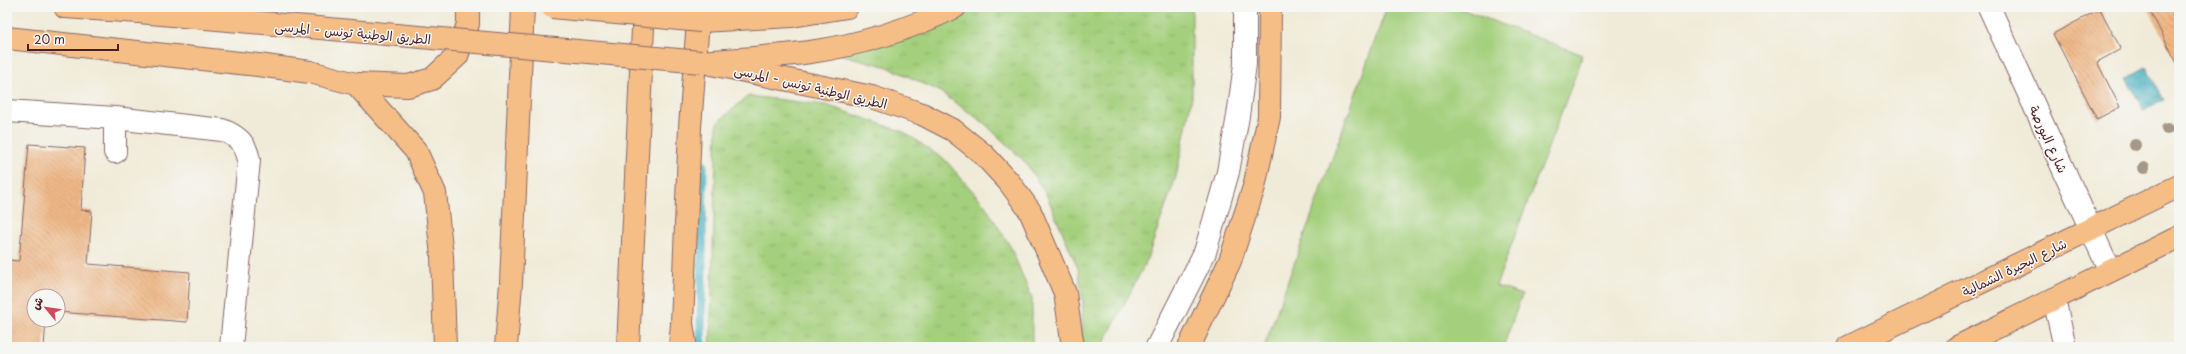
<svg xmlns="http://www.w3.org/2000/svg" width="2186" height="354" viewBox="0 0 2186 354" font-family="'Playpen Sans','Playpen Sans Arabic',sans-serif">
<defs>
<pattern id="grass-tufts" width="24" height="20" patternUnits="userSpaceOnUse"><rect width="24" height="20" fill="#a4d07d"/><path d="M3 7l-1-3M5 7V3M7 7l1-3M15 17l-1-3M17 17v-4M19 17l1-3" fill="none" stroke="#8fb26c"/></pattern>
<pattern id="water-waves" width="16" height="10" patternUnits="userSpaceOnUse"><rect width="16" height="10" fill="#42afc0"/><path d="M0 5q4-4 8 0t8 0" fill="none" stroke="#398e9c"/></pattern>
<pattern id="building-back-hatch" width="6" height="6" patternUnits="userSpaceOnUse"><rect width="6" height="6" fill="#eeb786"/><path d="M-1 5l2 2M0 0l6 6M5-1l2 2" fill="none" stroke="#ce9d74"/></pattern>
</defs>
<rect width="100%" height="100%" fill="#f6f6f2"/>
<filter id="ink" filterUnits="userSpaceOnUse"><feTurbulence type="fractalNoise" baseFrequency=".025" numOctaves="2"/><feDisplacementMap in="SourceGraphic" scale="8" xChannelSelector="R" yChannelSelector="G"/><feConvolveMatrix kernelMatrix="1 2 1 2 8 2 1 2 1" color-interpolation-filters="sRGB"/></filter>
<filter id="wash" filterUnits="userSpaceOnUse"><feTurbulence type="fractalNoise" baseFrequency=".012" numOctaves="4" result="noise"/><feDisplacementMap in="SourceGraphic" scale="16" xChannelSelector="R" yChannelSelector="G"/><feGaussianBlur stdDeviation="0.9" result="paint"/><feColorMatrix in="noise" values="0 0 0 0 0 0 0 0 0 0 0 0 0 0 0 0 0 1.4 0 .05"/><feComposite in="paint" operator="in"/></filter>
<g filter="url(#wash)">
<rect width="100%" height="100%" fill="#f0ebd8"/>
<g fill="url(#grass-tufts)" stroke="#777854">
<path d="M973,7h219v90l-16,80 -30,85 -44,85h-21l2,-46 -5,-33 -32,-74 -21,-32 -41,-39 -45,-32 -51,-24 -53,-14 129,-40z"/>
<path d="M748,96l78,9 78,27 42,29 38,43 26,42 22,52v49h-322l7,-224z"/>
</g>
<path fill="#a4d07d" stroke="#777854" d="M1387,7h69l127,48 -87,231 26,9 -19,52h-239z"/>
<path fill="url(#water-waves)" stroke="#466776" d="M2146,67l18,33 -20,11 -18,-33z"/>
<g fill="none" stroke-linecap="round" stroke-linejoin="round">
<path stroke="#42afc0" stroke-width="9" d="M701,347l2,-182"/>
</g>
<g id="blocks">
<g fill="url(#building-back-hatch)">
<path d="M2148,7h31v60z"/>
<path d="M2100,9l21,40 -24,13 23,45 -23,12 -44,-85z"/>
<path d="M29,144l56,4 -4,62 11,1 -4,53 102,8 -3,50 -129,-10v-16h-24v24h12l-2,27h-37v-87l12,1z"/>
</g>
</g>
</g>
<g filter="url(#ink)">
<use href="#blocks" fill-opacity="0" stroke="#846668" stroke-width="1"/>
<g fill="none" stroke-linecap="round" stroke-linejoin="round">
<defs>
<g id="minor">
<path d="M1989,7l121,264"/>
<path d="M7,111l108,7 107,12c16,6 24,14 27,30l-18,187"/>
<path d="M115,118v34"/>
<path d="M2054,299l11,48"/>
<path d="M1157,347l48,-95 23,-80 10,-56 7,-52v-57"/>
</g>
<g id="major">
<path d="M65,7l74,5"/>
<path d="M701,21l91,-5 55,-9"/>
<path d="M711,64l161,33 50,17 31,16 30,24 26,28 21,29 35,82 8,54"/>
<path d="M685,342l-3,-18 8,-197 9,-120"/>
<path d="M1189,347l41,-86 24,-74 15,-70 1,-110"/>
<path d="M1848,347l331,-161"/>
<path d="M1957,347l222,-110"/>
</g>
<g id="highway">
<path d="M7,38l251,27 52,7 46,12 60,67 19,42 7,63 3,91"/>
<path d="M701,62c36,-3 73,-5 109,-10 50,-7 100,-23 145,-45"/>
<path d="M356,84l52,2 24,-7 25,-23 11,-32v-17"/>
<path d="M506,347l5,-64 12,-276"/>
<path d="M628,347l16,-340"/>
<path d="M680,347l2,-23"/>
</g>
</defs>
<use href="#minor" stroke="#846668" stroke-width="24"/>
<use href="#major" stroke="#846668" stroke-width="24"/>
<use href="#highway" stroke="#846668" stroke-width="24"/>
<use href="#minor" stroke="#fff" stroke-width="22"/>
<use href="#major" stroke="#f6be87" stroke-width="22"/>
<use href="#highway" stroke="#f6be87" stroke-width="22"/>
<defs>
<g id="major-bridge">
<path d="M552,7l149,14"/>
<path d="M139,12l562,50"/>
</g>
</defs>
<use href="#major-bridge" stroke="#846668" stroke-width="24" stroke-linecap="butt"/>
<use href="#major-bridge" stroke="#f6be87" stroke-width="22"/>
</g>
<g fill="#a49887">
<circle cx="2167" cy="129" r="6"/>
<circle cx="2135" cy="145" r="6"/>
<circle cx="2144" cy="168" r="6"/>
</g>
</g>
<g text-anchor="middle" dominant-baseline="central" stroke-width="3" stroke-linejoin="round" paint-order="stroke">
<g font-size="13" fill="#4a1f2b" stroke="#f6f6f2">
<text transform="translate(353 32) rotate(5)">الطريق الوطنية تونس - المرسى</text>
<text transform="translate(811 86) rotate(13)">الطريق الوطنية تونس - المرسى</text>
<text transform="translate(2049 139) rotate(65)">شارع البورصة</text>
<text transform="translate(2014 267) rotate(-26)">شارع البحيرة الشمالية</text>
</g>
</g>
<rect width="2186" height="354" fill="none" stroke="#f6f6f2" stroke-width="24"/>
<g transform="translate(46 308) rotate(299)"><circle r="19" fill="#f6f6f2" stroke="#b1a0a2"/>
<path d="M0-3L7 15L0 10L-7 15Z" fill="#d1495b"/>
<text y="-6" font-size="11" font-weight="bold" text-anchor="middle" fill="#4a1f2b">ش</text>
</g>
<path d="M28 44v6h90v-6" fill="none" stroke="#4a1f2b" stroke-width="2"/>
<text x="34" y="44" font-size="12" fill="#4a1f2b" stroke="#f6f6f2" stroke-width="3" paint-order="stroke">20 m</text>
</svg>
